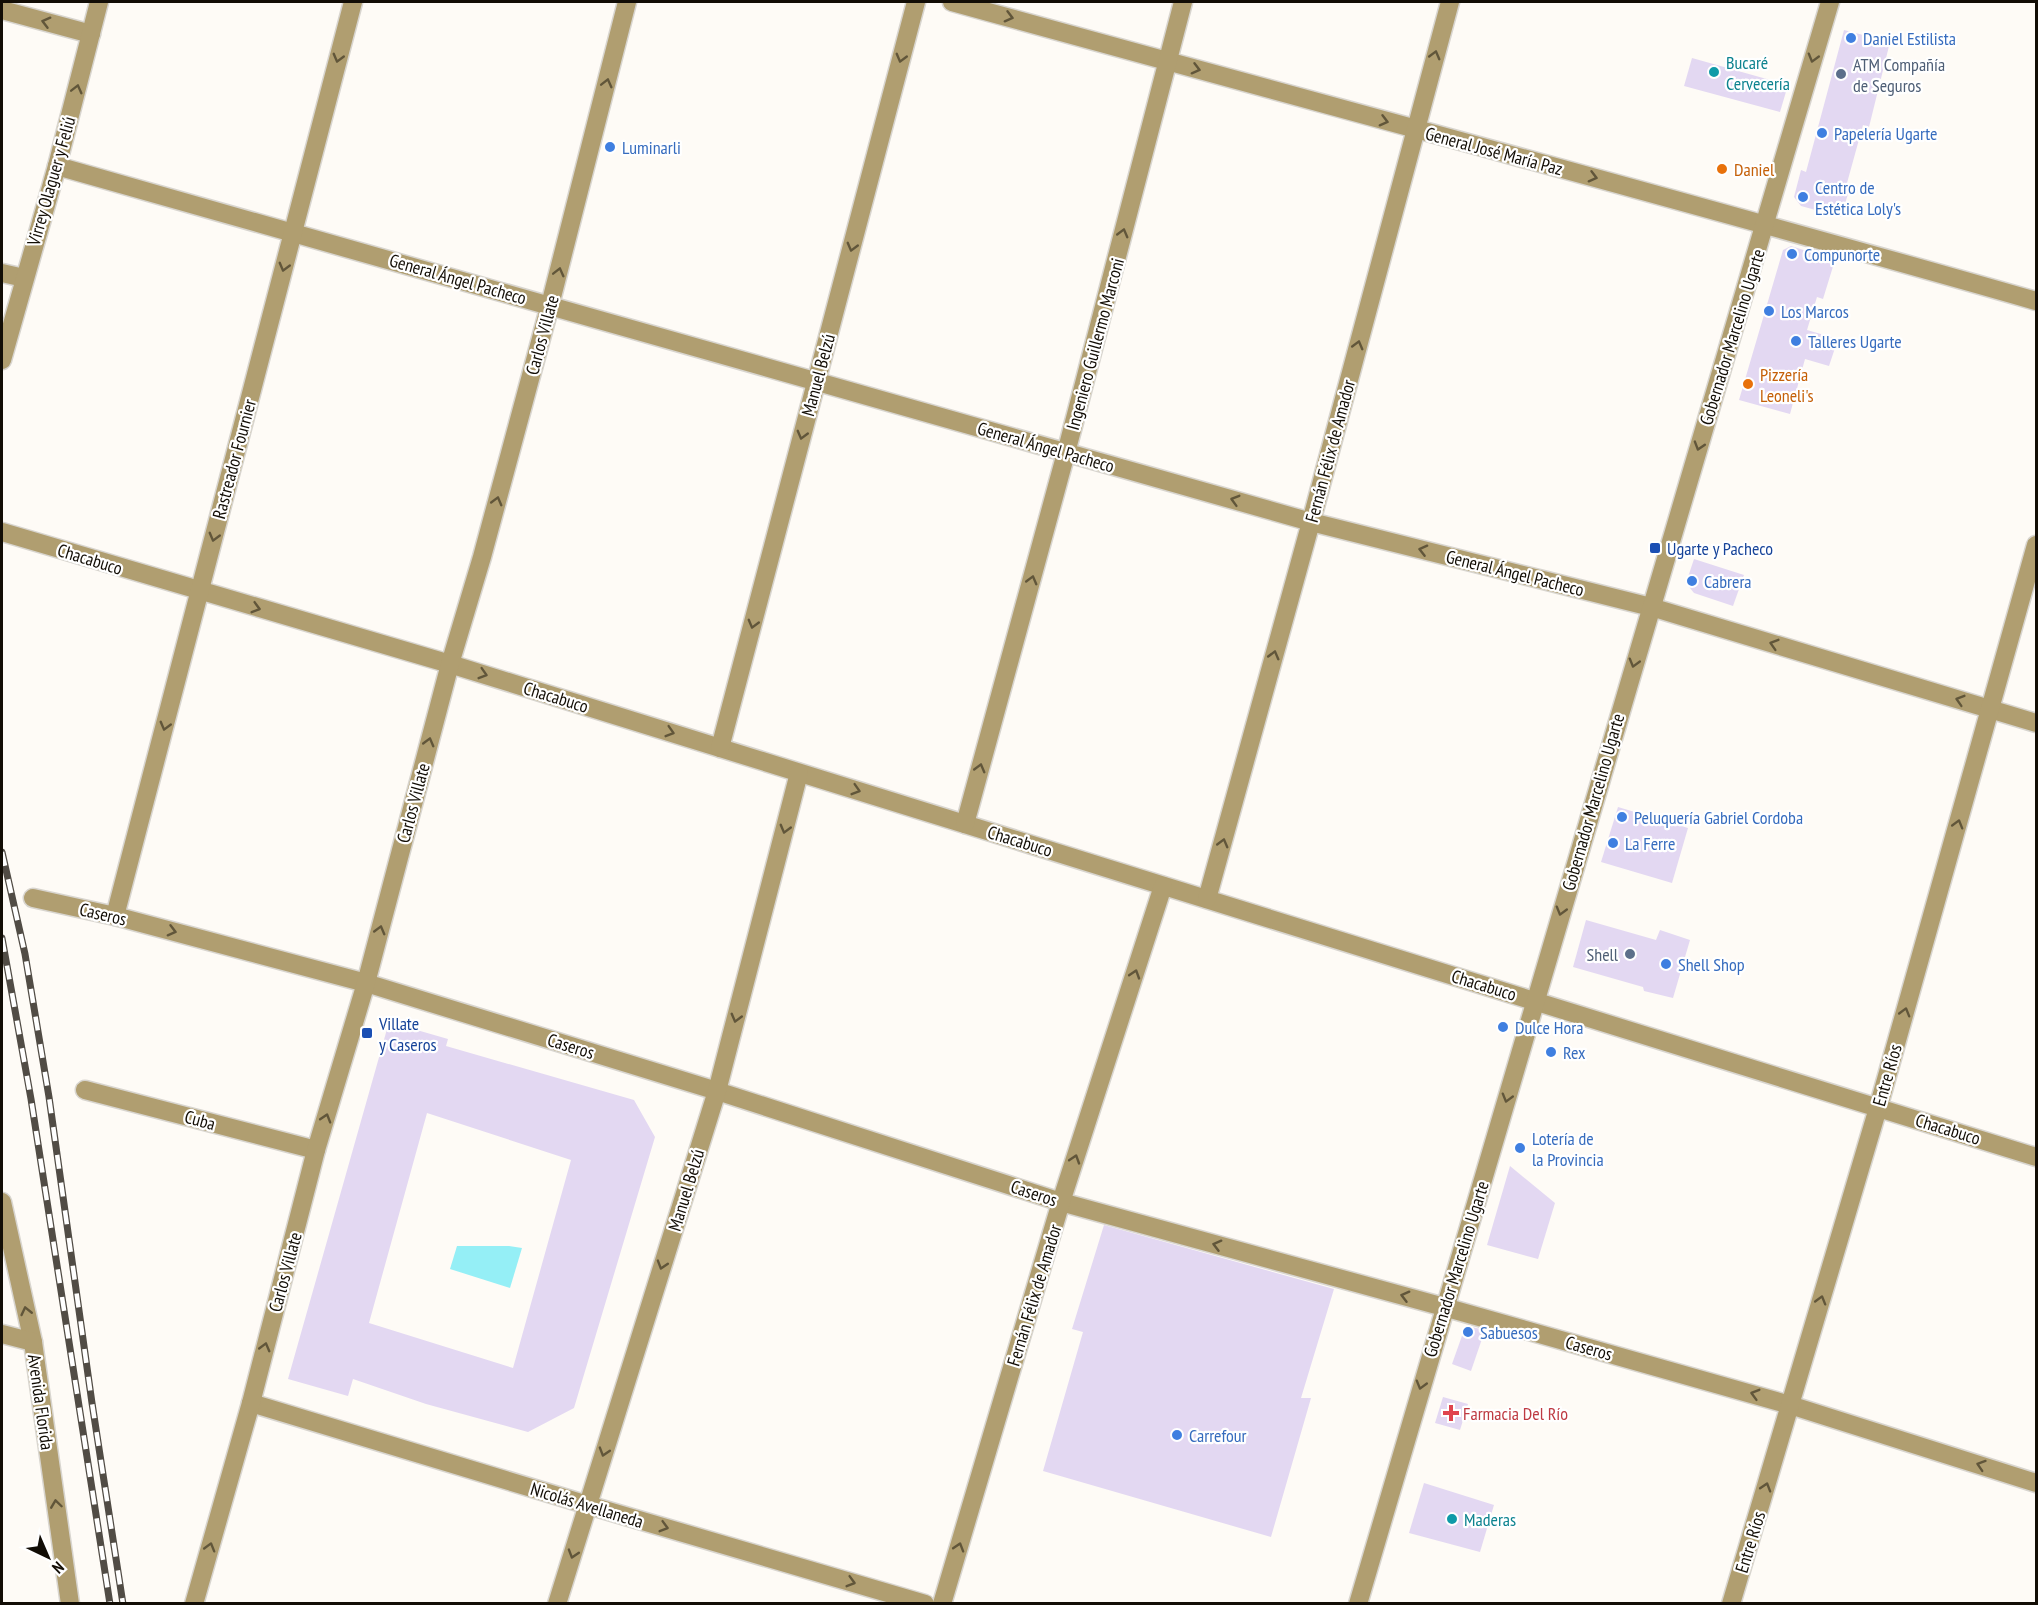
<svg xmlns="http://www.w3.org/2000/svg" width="2038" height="1605" viewBox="0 0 2038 1605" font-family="'PT Sans Narrow',sans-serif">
<rect width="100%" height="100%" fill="#fefbf6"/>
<path fill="#95eff6" d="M457,1246h52l13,2 -12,40 -60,-19z"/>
<g fill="#e3d8f2" fill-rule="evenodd">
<path d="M1844,30l46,12 -21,85 -6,-2 -16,58 4,1 -10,33 -40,-11 -7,-9 7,-27 5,2z"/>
<path d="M1692,58l96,27 -8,27 -96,-26z"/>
<path d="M1791,246l44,14 -12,39 -6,-2 -10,33 31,9 -9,27 -24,-7 -15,55 -51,-14 44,-150z"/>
<path d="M1694,559l50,16 -11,31 -39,-13 -8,-10z"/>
<path d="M1618,807l70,21 -16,55 -71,-21z"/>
<path d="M1586,920l70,20 4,-10 30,10 -17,58 -29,-7 -1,-4 -70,-20z"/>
<path d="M389,1022l59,17 -2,7 188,54 21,37 -81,271 -46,24 -102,-28 -73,-25 -5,17 -60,-17zM427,1113l144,47 -58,208 -144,-45z"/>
<path d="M1510,1166l45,37 -17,56 -51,-14z"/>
<path d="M1104,1225l230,64 -33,109h10l-40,139 -228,-66 40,-139 -11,-3z"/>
<path d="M1472,1327l13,3 -14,41 -19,-7 11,-31z"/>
<path d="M1443,1397l25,7 -8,26 -25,-7z"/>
<path d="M1424,1483l70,22 -14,47 -71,-19z"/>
</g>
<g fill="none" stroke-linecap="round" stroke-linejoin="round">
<defs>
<g id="minor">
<path d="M952,2c362,100 724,196 1084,299"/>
<path d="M2,10l89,24"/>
<path d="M57,166l1254,356 340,85 385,116"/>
<path d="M2,273l22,5"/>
<path d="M2,360l55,-194 42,-164"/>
<path d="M2,532l448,132 1586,493"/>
<path d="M720,748l196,-746"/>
<path d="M965,824l101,-371 117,-451"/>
<path d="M33,898l82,18 251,67 351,108 344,111 383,105 346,98 246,78"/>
<path d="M1207,899l104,-377 139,-520"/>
<path d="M115,916l238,-914"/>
<path d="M85,1090l231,60"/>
<path d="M2,1202l31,140 37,262"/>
<path d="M2,1334l31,8"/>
<path d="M251,1403l337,102 337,99"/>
<path d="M194,1604l57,-201 65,-253 50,-167 84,-319 32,-107 68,-252 77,-303"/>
<path d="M557,1604l160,-513 82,-318"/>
<path d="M942,1604l119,-402 102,-316"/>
<path d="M1358,1604l472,-1602"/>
<path d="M1731,1604l147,-496 158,-563"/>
</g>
</defs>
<use href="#minor" stroke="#d8d5cf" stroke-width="21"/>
<use href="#minor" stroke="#b09e70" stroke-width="18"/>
<defs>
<g id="rail">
<path d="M2,852l23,102 24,143 43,306 31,201"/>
<path d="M2,938l29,161 79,505"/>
</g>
</defs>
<use href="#rail" stroke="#514c45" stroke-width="7"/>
<use href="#rail" stroke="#fff" stroke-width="4.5" stroke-dasharray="14" stroke-linecap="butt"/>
</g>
<defs><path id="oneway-chevron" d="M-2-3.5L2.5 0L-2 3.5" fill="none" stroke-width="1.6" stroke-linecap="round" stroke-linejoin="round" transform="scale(1.5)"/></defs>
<g stroke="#61563a">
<use href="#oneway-chevron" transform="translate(1009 17) rotate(15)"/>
<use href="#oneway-chevron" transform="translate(46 22) rotate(-165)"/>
<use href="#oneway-chevron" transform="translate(1435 55) rotate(-75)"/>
<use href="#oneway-chevron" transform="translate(338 58) rotate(105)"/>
<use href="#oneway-chevron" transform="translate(901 58) rotate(105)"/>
<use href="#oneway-chevron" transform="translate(1813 58) rotate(106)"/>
<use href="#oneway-chevron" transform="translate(1196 69) rotate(15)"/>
<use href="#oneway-chevron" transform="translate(607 83) rotate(-76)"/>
<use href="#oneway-chevron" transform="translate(77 89) rotate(-76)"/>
<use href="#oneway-chevron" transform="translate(1384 121) rotate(15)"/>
<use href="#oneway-chevron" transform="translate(1593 177) rotate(15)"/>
<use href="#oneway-chevron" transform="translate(1123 233) rotate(-75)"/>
<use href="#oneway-chevron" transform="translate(852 247) rotate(105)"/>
<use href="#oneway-chevron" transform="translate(284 267) rotate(105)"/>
<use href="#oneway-chevron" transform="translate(559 272) rotate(-76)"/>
<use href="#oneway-chevron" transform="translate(1358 345) rotate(-75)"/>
<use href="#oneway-chevron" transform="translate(802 435) rotate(105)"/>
<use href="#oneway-chevron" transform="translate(1699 446) rotate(107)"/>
<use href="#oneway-chevron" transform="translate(1235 500) rotate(-164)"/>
<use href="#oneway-chevron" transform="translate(497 501) rotate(-75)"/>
<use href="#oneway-chevron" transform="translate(214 537) rotate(105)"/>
<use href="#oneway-chevron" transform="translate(1423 550) rotate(-166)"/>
<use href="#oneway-chevron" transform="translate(1032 580) rotate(-75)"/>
<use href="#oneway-chevron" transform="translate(256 608) rotate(16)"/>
<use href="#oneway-chevron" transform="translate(753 624) rotate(105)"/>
<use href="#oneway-chevron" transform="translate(1774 644) rotate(-163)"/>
<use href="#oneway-chevron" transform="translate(1274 655) rotate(-75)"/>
<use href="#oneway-chevron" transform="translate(1634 663) rotate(106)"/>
<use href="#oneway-chevron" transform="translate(483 674) rotate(17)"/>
<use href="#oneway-chevron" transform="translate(1960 700) rotate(-163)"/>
<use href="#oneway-chevron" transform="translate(165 726) rotate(105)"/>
<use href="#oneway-chevron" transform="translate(670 732) rotate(17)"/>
<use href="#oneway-chevron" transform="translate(429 742) rotate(-75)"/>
<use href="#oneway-chevron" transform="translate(980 768) rotate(-75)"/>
<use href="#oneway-chevron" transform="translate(856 790) rotate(17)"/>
<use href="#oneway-chevron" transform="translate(1958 824) rotate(-74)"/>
<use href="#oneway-chevron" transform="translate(785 829) rotate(105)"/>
<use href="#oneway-chevron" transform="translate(1223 843) rotate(-75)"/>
<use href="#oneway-chevron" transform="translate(1561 911) rotate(106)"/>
<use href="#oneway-chevron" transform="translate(380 930) rotate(-75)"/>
<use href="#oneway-chevron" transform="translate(172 931) rotate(15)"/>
<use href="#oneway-chevron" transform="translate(1135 974) rotate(-72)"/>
<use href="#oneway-chevron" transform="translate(1905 1012) rotate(-74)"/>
<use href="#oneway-chevron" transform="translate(736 1018) rotate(105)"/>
<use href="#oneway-chevron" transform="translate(1507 1098) rotate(106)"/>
<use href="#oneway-chevron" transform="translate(326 1118) rotate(-73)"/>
<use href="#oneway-chevron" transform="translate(1075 1159) rotate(-72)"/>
<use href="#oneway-chevron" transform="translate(1217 1245) rotate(-165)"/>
<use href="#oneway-chevron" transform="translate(662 1265) rotate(107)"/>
<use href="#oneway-chevron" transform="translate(1405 1296) rotate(-165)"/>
<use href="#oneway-chevron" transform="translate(1821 1300) rotate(-74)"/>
<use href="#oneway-chevron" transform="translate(26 1311) rotate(-103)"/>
<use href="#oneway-chevron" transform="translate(265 1347) rotate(-75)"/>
<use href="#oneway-chevron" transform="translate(1421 1385) rotate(106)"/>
<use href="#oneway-chevron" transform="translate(1755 1394) rotate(-164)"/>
<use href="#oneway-chevron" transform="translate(604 1452) rotate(107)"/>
<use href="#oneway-chevron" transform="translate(1981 1465) rotate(-162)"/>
<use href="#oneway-chevron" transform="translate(1766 1487) rotate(-73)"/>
<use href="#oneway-chevron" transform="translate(56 1504) rotate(-98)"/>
<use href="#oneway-chevron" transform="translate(664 1527) rotate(16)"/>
<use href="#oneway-chevron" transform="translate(210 1547) rotate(-74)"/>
<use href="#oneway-chevron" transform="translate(959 1547) rotate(-73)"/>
<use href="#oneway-chevron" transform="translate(573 1554) rotate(107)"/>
<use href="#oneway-chevron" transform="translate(851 1582) rotate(16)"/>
</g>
<g fill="#3f7fe0" stroke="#fff" stroke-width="2">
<circle cx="1851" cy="38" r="6"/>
<circle cx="1822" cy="133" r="6"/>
<circle cx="610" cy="147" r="6"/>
<circle cx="1803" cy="197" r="6"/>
<circle cx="1792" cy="254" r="6"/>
<circle cx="1769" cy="311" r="6"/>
<circle cx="1796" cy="341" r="6"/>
<circle cx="1692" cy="581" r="6"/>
<circle cx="1622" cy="817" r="6"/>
<circle cx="1613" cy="843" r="6"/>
<circle cx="1666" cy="964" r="6"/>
<circle cx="1503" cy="1027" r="6"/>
<circle cx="1551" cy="1052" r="6"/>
<circle cx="1520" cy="1148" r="6"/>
<circle cx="1468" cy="1332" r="6"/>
<circle cx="1177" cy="1435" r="6"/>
</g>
<g fill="#0f9aa8" stroke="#fff" stroke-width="2">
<circle cx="1714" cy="72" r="6"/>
<circle cx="1452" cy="1519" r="6"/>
</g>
<g fill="#5c6f8a" stroke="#fff" stroke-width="2">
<circle cx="1841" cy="74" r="6"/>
<circle cx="1630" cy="954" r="6"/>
</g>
<g fill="#e8710a" stroke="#fff" stroke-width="2">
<circle cx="1722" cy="169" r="6"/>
<circle cx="1748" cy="384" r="6"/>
</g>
<g fill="#1a4fb4" stroke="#fff" stroke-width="2">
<rect x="1649" y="542" width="12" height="12" rx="3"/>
<rect x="361" y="1027" width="12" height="12" rx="3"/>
</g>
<path fill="#e0444e" stroke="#fff" stroke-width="2" d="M1448 1404h6v6h6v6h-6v6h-6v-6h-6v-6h6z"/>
<g text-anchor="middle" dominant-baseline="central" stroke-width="4.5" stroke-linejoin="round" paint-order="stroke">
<g font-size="18" fill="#366cbe" stroke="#fff" text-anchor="start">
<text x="1863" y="38">Daniel Estilista</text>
<text x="1834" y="133">Papelería Ugarte</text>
<text x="622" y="147">Luminarli</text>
<text x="1815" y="187">Centro de<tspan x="1815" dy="21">Estética Loly's</tspan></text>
<text x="1804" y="254">Compunorte</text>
<text x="1781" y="311">Los Marcos</text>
<text x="1808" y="341">Talleres Ugarte</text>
<text x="1704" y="581">Cabrera</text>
<text x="1634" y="817">Peluquería Gabriel Cordoba</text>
<text x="1625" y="843">La Ferre</text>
<text x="1678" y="964">Shell Shop</text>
<text x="1515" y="1027">Dulce Hora</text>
<text x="1563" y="1052">Rex</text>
<text x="1532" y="1138">Lotería de<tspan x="1532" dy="21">la Provincia</tspan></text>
<text x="1480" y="1332">Sabuesos</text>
<text x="1189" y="1435">Carrefour</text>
</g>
<g font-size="18" fill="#0d838f" stroke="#fff" text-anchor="start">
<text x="1726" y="62">Bucaré<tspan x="1726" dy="21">Cervecería</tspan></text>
<text x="1464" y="1519">Maderas</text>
</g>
<g font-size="18" fill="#4e5e75" stroke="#fff" text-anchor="start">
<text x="1853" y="64">ATM Compañía<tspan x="1853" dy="21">de Seguros</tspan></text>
<text x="1618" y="954" text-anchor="end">Shell</text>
</g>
<g font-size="18" fill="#120d05" stroke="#fff">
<text transform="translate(1494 151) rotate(15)">General José María Paz</text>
<text transform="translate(51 181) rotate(-74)">Virrey Olaguer y Feliú</text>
<text transform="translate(458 279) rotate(16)">General Ángel Pacheco</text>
<text transform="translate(542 335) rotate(-75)">Carlos Villate</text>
<text transform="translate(1732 337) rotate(-73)">Gobernador Marcelino Ugarte</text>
<text transform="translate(1095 344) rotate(-75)">Ingeniero Guillermo Marconi</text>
<text transform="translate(818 375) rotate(-75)">Manuel Belzú</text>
<text transform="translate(1046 447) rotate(16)">General Ángel Pacheco</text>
<text transform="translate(1330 451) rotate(-75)">Fernán Félix de Amador</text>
<text transform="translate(234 459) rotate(-75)">Rastreador Fournier</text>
<text transform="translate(90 559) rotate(17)">Chacabuco</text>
<text transform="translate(1515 573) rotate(14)">General Ángel Pacheco</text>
<text transform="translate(556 697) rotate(17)">Chacabuco</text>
<text transform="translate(1593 802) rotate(-74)">Gobernador Marcelino Ugarte</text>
<text transform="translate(413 803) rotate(-75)">Carlos Villate</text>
<text transform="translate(1020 841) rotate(17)">Chacabuco</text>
<text transform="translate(103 914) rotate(13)">Caseros</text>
<text transform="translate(1484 985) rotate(17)">Chacabuco</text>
<text transform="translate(571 1046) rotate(17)">Caseros</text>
<text transform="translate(1887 1075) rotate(-74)">Entre Ríos</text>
<text transform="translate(200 1120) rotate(15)">Cuba</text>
<text transform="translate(1948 1129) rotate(17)">Chacabuco</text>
<text transform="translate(686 1190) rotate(-73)">Manuel Belzú</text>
<text transform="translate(1034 1193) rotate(18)">Caseros</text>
<text transform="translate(1456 1269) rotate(-73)">Gobernador Marcelino Ugarte</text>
<text transform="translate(285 1272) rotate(-75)">Carlos Villate</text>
<text transform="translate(1034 1295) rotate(-73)">Fernán Félix de Amador</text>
<text transform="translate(1589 1348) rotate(16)">Caseros</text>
<text transform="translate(41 1402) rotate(82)">Avenida Florida</text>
<text transform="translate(587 1505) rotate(17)">Nicolás Avellaneda</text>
<text transform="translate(1750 1542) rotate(-73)">Entre Ríos</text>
</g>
<g font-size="18" fill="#c56008" stroke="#fff" text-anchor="start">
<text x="1734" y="169">Daniel</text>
<text x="1760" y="374">Pizzería<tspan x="1760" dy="21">Leoneli's</tspan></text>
</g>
<g font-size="18" fill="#164399" stroke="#fff" text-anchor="start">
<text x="1667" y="548">Ugarte y Pacheco</text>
<text x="379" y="1023">Villate<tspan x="379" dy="21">y Caseros</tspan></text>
</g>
<g font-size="18" fill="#be3a42" stroke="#fff" text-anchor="start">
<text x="1463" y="1413">Farmacia Del Río</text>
</g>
</g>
<rect width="2038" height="1605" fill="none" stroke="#120d05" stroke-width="6"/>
<g transform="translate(48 1557) rotate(136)" stroke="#ffffff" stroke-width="4.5" paint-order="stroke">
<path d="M0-4.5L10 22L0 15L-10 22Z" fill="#120d05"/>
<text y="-9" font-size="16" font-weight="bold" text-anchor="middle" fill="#120d05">N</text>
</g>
</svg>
